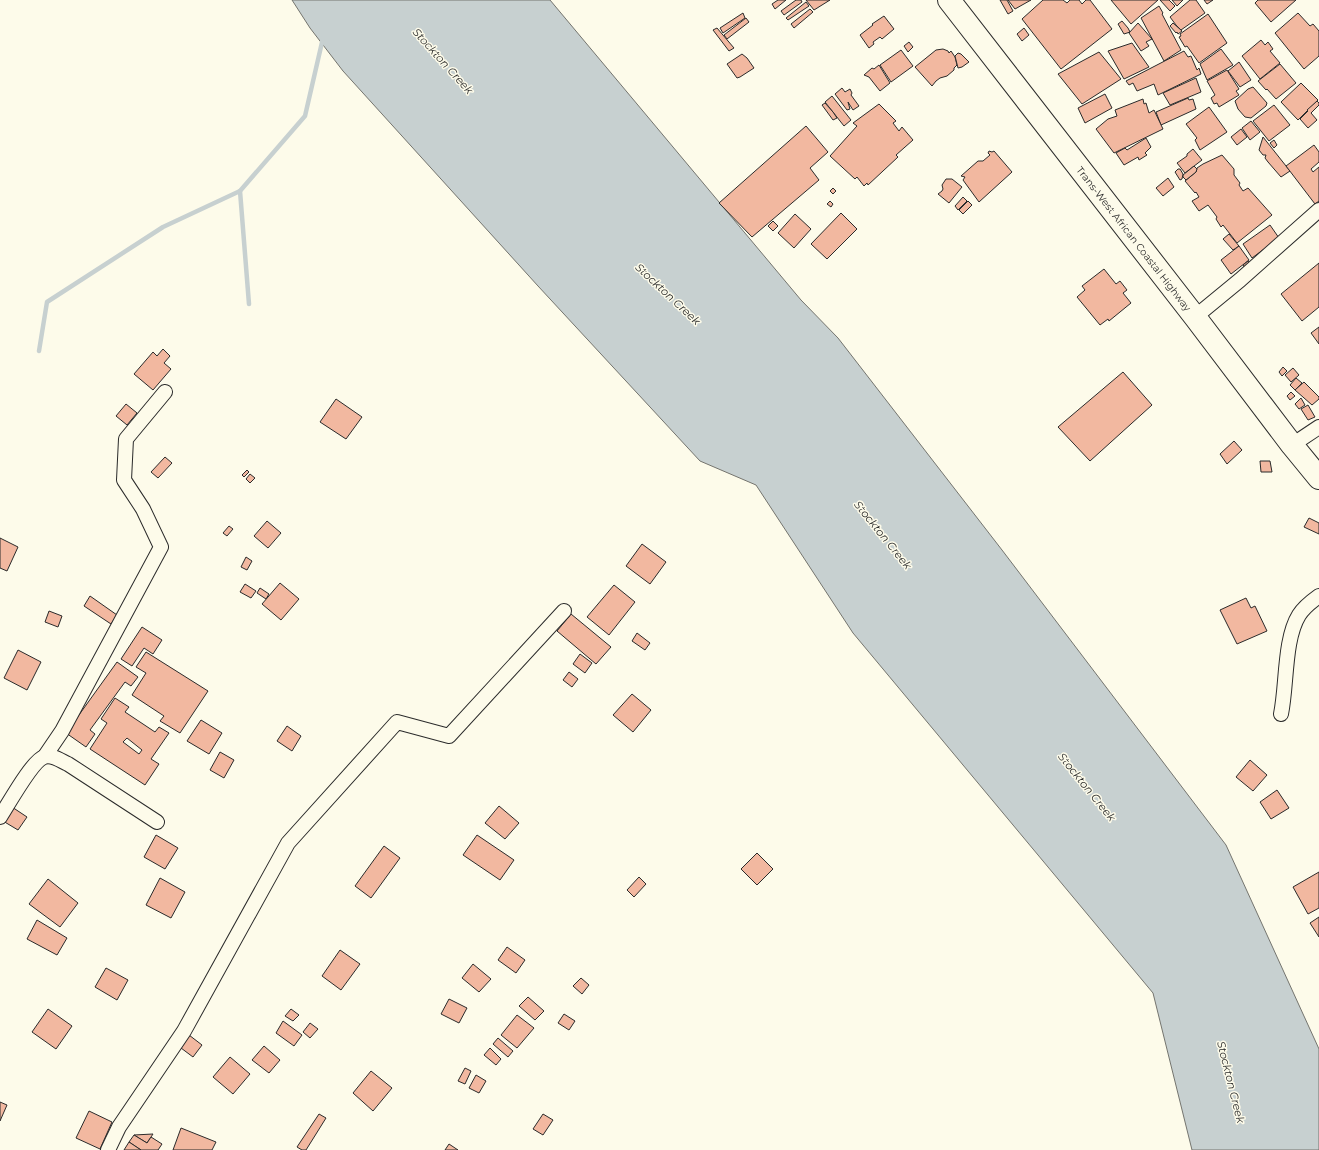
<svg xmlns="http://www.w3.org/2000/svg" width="1319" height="1150" viewBox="0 0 1319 1150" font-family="Montserrat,sans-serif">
<rect width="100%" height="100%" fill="#fdfbea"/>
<path fill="#c7d0d0" stroke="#74746e" d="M292,0h258l251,300 37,38 164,212 224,295 93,204v101h-127l-39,-157 -300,-360 -97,-148 -56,-24 -162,-175 -195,-215 -33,-43z"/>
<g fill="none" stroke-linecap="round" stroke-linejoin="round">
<g stroke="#c7d0d0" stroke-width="4.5">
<path d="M240,191l9,113"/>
<path d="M39,351l8,-49 116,-75 77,-36 65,-75 18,-78"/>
</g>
</g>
<g fill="#f2b8a0" stroke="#2b2b2b" fill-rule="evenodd">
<path d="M778,0h8l-11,9 -3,-5z"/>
<path d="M796,0h5l1,2 -18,13 -3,-4z"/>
<path d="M806,0h24l-16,10z"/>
<path d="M1000,0h7l6,11 -5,3z"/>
<path d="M1008,0h23l-16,9z"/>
<path d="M1043,0h20l4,3 3,-3h9l3,4 4,-4h4l22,29 -51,40 -39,-50z"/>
<path d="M1111,0h47l-27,24z"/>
<path d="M1160,0h9l6,6 -5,5z"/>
<path d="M1172,0h11l-6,6z"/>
<path d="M1190,0h6l9,13 -24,17 -5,-5 -6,-8z"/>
<path d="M1204,0h9l-6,4z"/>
<path d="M1258,0h38l-25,22 -16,-19z"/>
<path d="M806,2l3,4 -21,14 -2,-2z"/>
<path d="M1159,6l4,7 -1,1 19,36 -17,11 -23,-43z"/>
<path d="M810,9l3,3 -19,16 -3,-4z"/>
<path d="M743,13l2,5 -22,15 -3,-5z"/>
<path d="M1298,13l12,13 3,-2 6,7v25l-15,13 -29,-36z"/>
<path d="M1208,14l19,29 -28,20 -12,-17 -2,1 -6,-10 2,-1 -1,-2z"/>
<path d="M884,16l10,13 -12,10 -2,-2 -7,5 1,2 -5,4 -9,-13 13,-10 -1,-1z"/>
<path d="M746,18l3,4 -22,17 -3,-4z"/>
<path d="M1122,21l6,7 2,4 -6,2 -6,-10z"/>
<path d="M1138,23l14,16 -6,3 3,4 -8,5 -12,-18z"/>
<path d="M1173,23l9,8 -4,3 -1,-2 -1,1 -6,-7z"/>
<path d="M717,28l17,20 -5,3 -16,-21z"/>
<path d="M1024,28l5,7 -7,6 -5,-7z"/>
<path d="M1261,40l4,5 3,-3 5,7 -3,2 10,12 -20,16 -18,-23z"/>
<path d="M909,42l4,5 -5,5 -4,-6z"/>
<path d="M1132,43l17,24 -25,12 -16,-28z"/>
<path d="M943,49l5,2 1,2 2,-2 4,6 2,8 -3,3v2l-7,6 -7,2 -4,3 -4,5 -17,-19 21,-17z"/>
<path d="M1221,49l12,16 -26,15 -7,-16z"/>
<path d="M901,50l12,16 -22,16 -11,-17z"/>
<path d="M1184,51l4,6 3,-1 6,14 2,-2 2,6 -43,21 -4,-11 -17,7 -4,-8 -4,2 -3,-4z"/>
<path d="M1099,52l22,27 -39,25 -24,-30z"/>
<path d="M958,53l3,1 8,8 -7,5 -4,1 -3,-12z"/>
<path d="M742,54l5,4 7,10 -14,9 -3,1 -10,-14z"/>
<path d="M1239,62l12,18 -11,7 -12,-16z"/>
<path d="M1280,64l16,19 -20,16 -9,-10 -1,1 -8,-9z"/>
<path d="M879,65l11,18 -10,8 -11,-14 -5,-2 8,-7 2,1z"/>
<path d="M1227,70l12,19 -3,2 3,4 -20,12 -2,-4 -3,1 -3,-6 4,-3 -8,-14z"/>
<path d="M1196,78l5,14 -31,13 -7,-12z"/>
<path d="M1301,83l17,17 -20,20 -17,-18z"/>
<path d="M1253,87l14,16 -1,3 -15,12 -6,-1 -7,-8 -3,-8 13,-12z"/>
<path d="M842,88l3,4 5,-3 2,4 -1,2 8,11 -6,4 -5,-8 2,7 -3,1 -12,-16z"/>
<path d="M1105,94l7,14 -27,15 -7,-15z"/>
<path d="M832,96l19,24 -7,6 -19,-24z"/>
<path d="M1188,98l1,2 4,-1 3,10 -35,16 -5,-13z"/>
<path d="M1143,99l1,5 2,-1 3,10 5,-3 9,19 -49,24 -18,-24 12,-10 9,-3 -2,-6z"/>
<path d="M1317,101l2,2v2l-8,8 6,7 -9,8 -8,-9 8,-8 -1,-1z"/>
<path d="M825,103l8,9 4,6 -4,2 -11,-15z"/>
<path d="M879,104l17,17 -3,2 6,8 3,-4 11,13 -17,15 2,2 -30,28 -1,-2 -3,3 -7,-9 -2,2 -25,-23 27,-30 -4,-3z"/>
<path d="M1274,105l16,20 -21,16 -16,-20z"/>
<path d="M1209,107l18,25 -27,18 -5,-10 2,-2 -11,-14z"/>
<path d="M1251,121l9,11 -10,8 -8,-12z"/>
<path d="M806,126l22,26 -18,16 9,12 -67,57 -33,-34z"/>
<path d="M1241,129l6,8 -10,8 -6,-8z"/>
<path d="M1263,137l27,34 -9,6 -13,-15 -3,-4 1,-3h-3l-4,-5z"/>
<path d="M1146,138l5,9 -6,6 2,2 -8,5 -1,-3 -14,8 -8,-12 9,-5 2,2z"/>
<path d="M1274,140l3,5 -3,3 -4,-5z"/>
<path d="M1314,145l5,7v10l-8,7 2,3 6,-5v34l-4,3 -29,-38z"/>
<path d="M1193,149l9,11 -17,13 -8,-10 10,-7v-2z"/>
<path d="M989,151l3,1 2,-1 18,21 -33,30 -16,-22 2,-3 -4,-1 17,-15h5l7,-6 -2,-2z"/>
<path d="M1222,155l12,14v6l6,8 -1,2 4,6 5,-3 24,27 -35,28 -14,-18 -2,2 -5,-8 1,-2 -9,-12 -9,6 -7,-10 7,-4 -3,-5 -1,1 -10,-12 11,-9 1,-4 6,-4z"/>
<path d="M1194,166l3,3 -1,3 -10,8 -3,-3v-2z"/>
<path d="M1178,169h2l3,5 -1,5 -2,1 -5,-8z"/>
<path d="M1168,178l6,9 -11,9 -7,-8z"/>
<path d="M946,179h6l10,8 -13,16 -11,-9 4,-3 1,-2 -1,-4z"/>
<path d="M833,188l3,3 -3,3 -3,-3z"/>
<path d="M963,197l4,4 -9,9 -3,-4z"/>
<path d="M830,201l3,3 -2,3 -4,-3z"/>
<path d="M968,201l4,4 -9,9 -4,-4z"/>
<path d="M841,213l16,16 -30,30 -16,-15z"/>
<path d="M795,214l16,15 -17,19 -16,-15z"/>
<path d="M773,221l5,5 -5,5 -5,-5z"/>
<path d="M1270,225l9,13 -27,20 -9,-14z"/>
<path d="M1229,234l10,12 -6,4 -10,-11z"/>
<path d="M1239,246l10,14 -18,14 -10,-14z"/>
<path d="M1248,261l2,3 -5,4 -2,-3z"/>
<path d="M1319,263v44l-17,14 -21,-27z"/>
<path d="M1104,269l12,15 4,-3 7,9 -4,3 8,10 -22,18 -1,-2 -8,6 -23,-28 8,-7 -3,-4z"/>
<path d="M1319,327v17l-8,-11z"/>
<path d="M163,349l7,7 -6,7 7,6 -18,21 -19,-16 19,-22 4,4z"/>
<path d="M1283,367l4,4 -5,5 -3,-4z"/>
<path d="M1293,368l6,7 -8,7 -6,-7z"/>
<path d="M1123,372l29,33 -62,56 -32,-34z"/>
<path d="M1296,378l6,5 -7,7 -5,-5z"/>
<path d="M1304,382l15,15v2l-7,6 -17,-15z"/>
<path d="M1291,392l4,4 -5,4 -3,-4z"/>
<path d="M1301,398l4,7 -6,4 -4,-5z"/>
<path d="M336,399l26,18 -16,22 -26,-17z"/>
<path d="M126,404l11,9 -10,12 -11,-9z"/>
<path d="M1308,405l7,12 -7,3 -7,-11z"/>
<path d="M1234,441l8,9 -15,14 -7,-10z"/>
<path d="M165,457l7,6 -14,15 -7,-6z"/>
<path d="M1260,461h10l2,11h-11z"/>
<path d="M247,470l2,2 -5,5 -2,-2z"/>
<path d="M250,474l5,4 -5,5 -4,-4z"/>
<path d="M1309,518l10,5v11l-15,-7z"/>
<path d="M267,521l14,12 -13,15 -14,-12z"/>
<path d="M229,526l4,3 -6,7 -4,-3z"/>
<path d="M0,538l18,9 -11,24 -7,-3z"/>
<path d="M642,544l24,18 -16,22 -24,-18z"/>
<path d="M246,557l6,4 -5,9 -6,-3z"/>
<path d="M280,583l19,16 -18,21 -19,-16z"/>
<path d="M245,584l11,7 -5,7 -11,-6z"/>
<path d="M614,585l21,17 -26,33 -22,-18z"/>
<path d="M260,588l9,6 -3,5 -9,-6z"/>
<path d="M90,596l27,19 -6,9 -27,-18z"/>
<path d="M1246,598l5,10 4,-2 12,25 -30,13 -17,-34z"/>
<path d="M49,611l13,5 -4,11 -13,-5z"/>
<path d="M571,614l40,33 -15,17 -39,-33z"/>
<path d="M142,627l20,13 -9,14 -9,-6 -12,18 -11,-7z"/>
<path d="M637,633l13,10 -5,7 -13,-9z"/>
<path d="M18,650l23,12 -14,28 -23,-12z"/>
<path d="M146,652l62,39 -28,42 -20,-12 4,-5 -32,-21 14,-22 -10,-6z"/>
<path d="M580,654l12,9 -7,10 -12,-9z"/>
<path d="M117,662l21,15 -7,9 -6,-4 -35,48 5,4 -9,13 -20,-14z"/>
<path d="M569,672l9,7 -6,8 -9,-7z"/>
<path d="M632,694l19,16 -18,22 -20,-17z"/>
<path d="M115,698l14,9 -4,5 30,20 4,-5 10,6 -18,26 8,5 -14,21 -55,-36 17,-26 -6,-4zM127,738l15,12 -3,4 -16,-12z"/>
<path d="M201,720l21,13 -13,21 -22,-13z"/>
<path d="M287,726l14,10 -9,15 -15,-10z"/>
<path d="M220,752l14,8 -10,18 -14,-8z"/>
<path d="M1250,760l17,15 -14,16 -17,-14z"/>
<path d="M1277,790l12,18 -18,11 -11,-17z"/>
<path d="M499,806l20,17 -14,16 -20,-16z"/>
<path d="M12,807l15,10 -9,13 -15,-9z"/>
<path d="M156,835l22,13 -13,21 -21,-12z"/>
<path d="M477,835l37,25 -14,20 -37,-25z"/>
<path d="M384,846l16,12 -29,40 -16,-12z"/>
<path d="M757,853l16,16 -16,16 -16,-16z"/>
<path d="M1319,872v36l-11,6 -15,-27z"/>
<path d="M639,877l7,7 -12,13 -7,-7z"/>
<path d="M160,878l25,14 -14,26 -25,-13z"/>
<path d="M48,879l30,24 -18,24 -31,-23z"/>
<path d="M1319,917v20l-9,-14z"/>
<path d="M37,920l30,18 -10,17 -30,-16z"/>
<path d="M507,947l18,13 -9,13 -18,-13z"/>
<path d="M340,950l20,14 -19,26 -19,-14z"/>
<path d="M473,964l18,15 -12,13 -17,-14z"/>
<path d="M106,968l22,12 -11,20 -22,-13z"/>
<path d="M581,978l8,7 -7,9 -9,-8z"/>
<path d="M528,997l16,14 -9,9 -16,-14z"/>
<path d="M449,999l18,9 -8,15 -18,-9z"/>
<path d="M48,1009l24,17 -16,23 -24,-17z"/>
<path d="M291,1009l8,6 -6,6 -8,-5z"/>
<path d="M564,1014l11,7 -6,9 -11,-7z"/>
<path d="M517,1015l17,13 -17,20 -16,-13z"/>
<path d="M283,1021l19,14 -8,11 -18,-13z"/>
<path d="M310,1023l8,6 -8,9 -7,-6z"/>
<path d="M189,1035l13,10 -9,12 -12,-9z"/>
<path d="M498,1038l15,13 -5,6 -15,-13z"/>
<path d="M264,1046l16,14 -11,13 -17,-13z"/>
<path d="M490,1048l11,11 -5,6 -12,-10z"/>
<path d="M230,1057l20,17 -17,20 -20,-17z"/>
<path d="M465,1068l6,3 -6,13 -7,-3z"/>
<path d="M371,1071l21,17 -19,23 -20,-18z"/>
<path d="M476,1075l10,6 -7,12 -10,-5z"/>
<path d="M0,1102l7,3 -7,16z"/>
<path d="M89,1111l23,11 -12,27 -24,-11z"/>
<path d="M319,1114l7,4 -20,32h-4l-5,-3z"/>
<path d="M543,1114l10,6 -10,15 -10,-6z"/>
<path d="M181,1128l35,14 -4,8h-39z"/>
<path d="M153,1134l-6,9 -13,-8z"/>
<path d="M134,1135l13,8 4,-6 11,7 -4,6h-17l-12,-8z"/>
<path d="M129,1142l12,8h-17z"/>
<path d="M449,1144l9,6h-13z"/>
</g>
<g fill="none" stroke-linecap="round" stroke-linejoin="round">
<defs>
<g id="minor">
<path d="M1195,317l45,-37 79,-70"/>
<path d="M1292,445l27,-18"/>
<path d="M1281,714c6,-29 3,-75 18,-99 5,-8 13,-14 20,-19"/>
<path d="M45,756l17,-25 99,-184 -18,-38 -19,-29 2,-41 39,-47"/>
<path d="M0,817c8,-12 32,-56 44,-60 8,-3 17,4 24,7l89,58"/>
<path d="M108,1150l11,-23 65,-96 104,-188 109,-121 52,14 115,-125"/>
</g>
<g id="trunk">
<path id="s1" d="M949,0l246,317 97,128 27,33"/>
</g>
</defs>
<use href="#minor" stroke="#2b2b2b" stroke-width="16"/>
<use href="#trunk" stroke="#2b2b2b" stroke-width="24"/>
<use href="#minor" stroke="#fdfbea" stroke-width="14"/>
<use href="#trunk" stroke="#fdfbea" stroke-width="22"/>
</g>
<g text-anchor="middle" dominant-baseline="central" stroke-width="3" stroke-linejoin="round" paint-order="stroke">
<g font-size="10" fill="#2b2b2b" stroke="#fdfbea">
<text stroke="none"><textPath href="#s1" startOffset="302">Trans-West African Coastal Highway</textPath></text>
</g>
<g font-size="11" font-style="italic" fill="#2b2b2b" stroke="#fdfbea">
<text transform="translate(443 61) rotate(48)">Stockton Creek</text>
<text transform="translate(668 294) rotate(43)">Stockton Creek</text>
<text transform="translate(883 535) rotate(51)">Stockton Creek</text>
<text transform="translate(1087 787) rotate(51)">Stockton Creek</text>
<text transform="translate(1231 1082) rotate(76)">Stockton Creek</text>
</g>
</g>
</svg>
